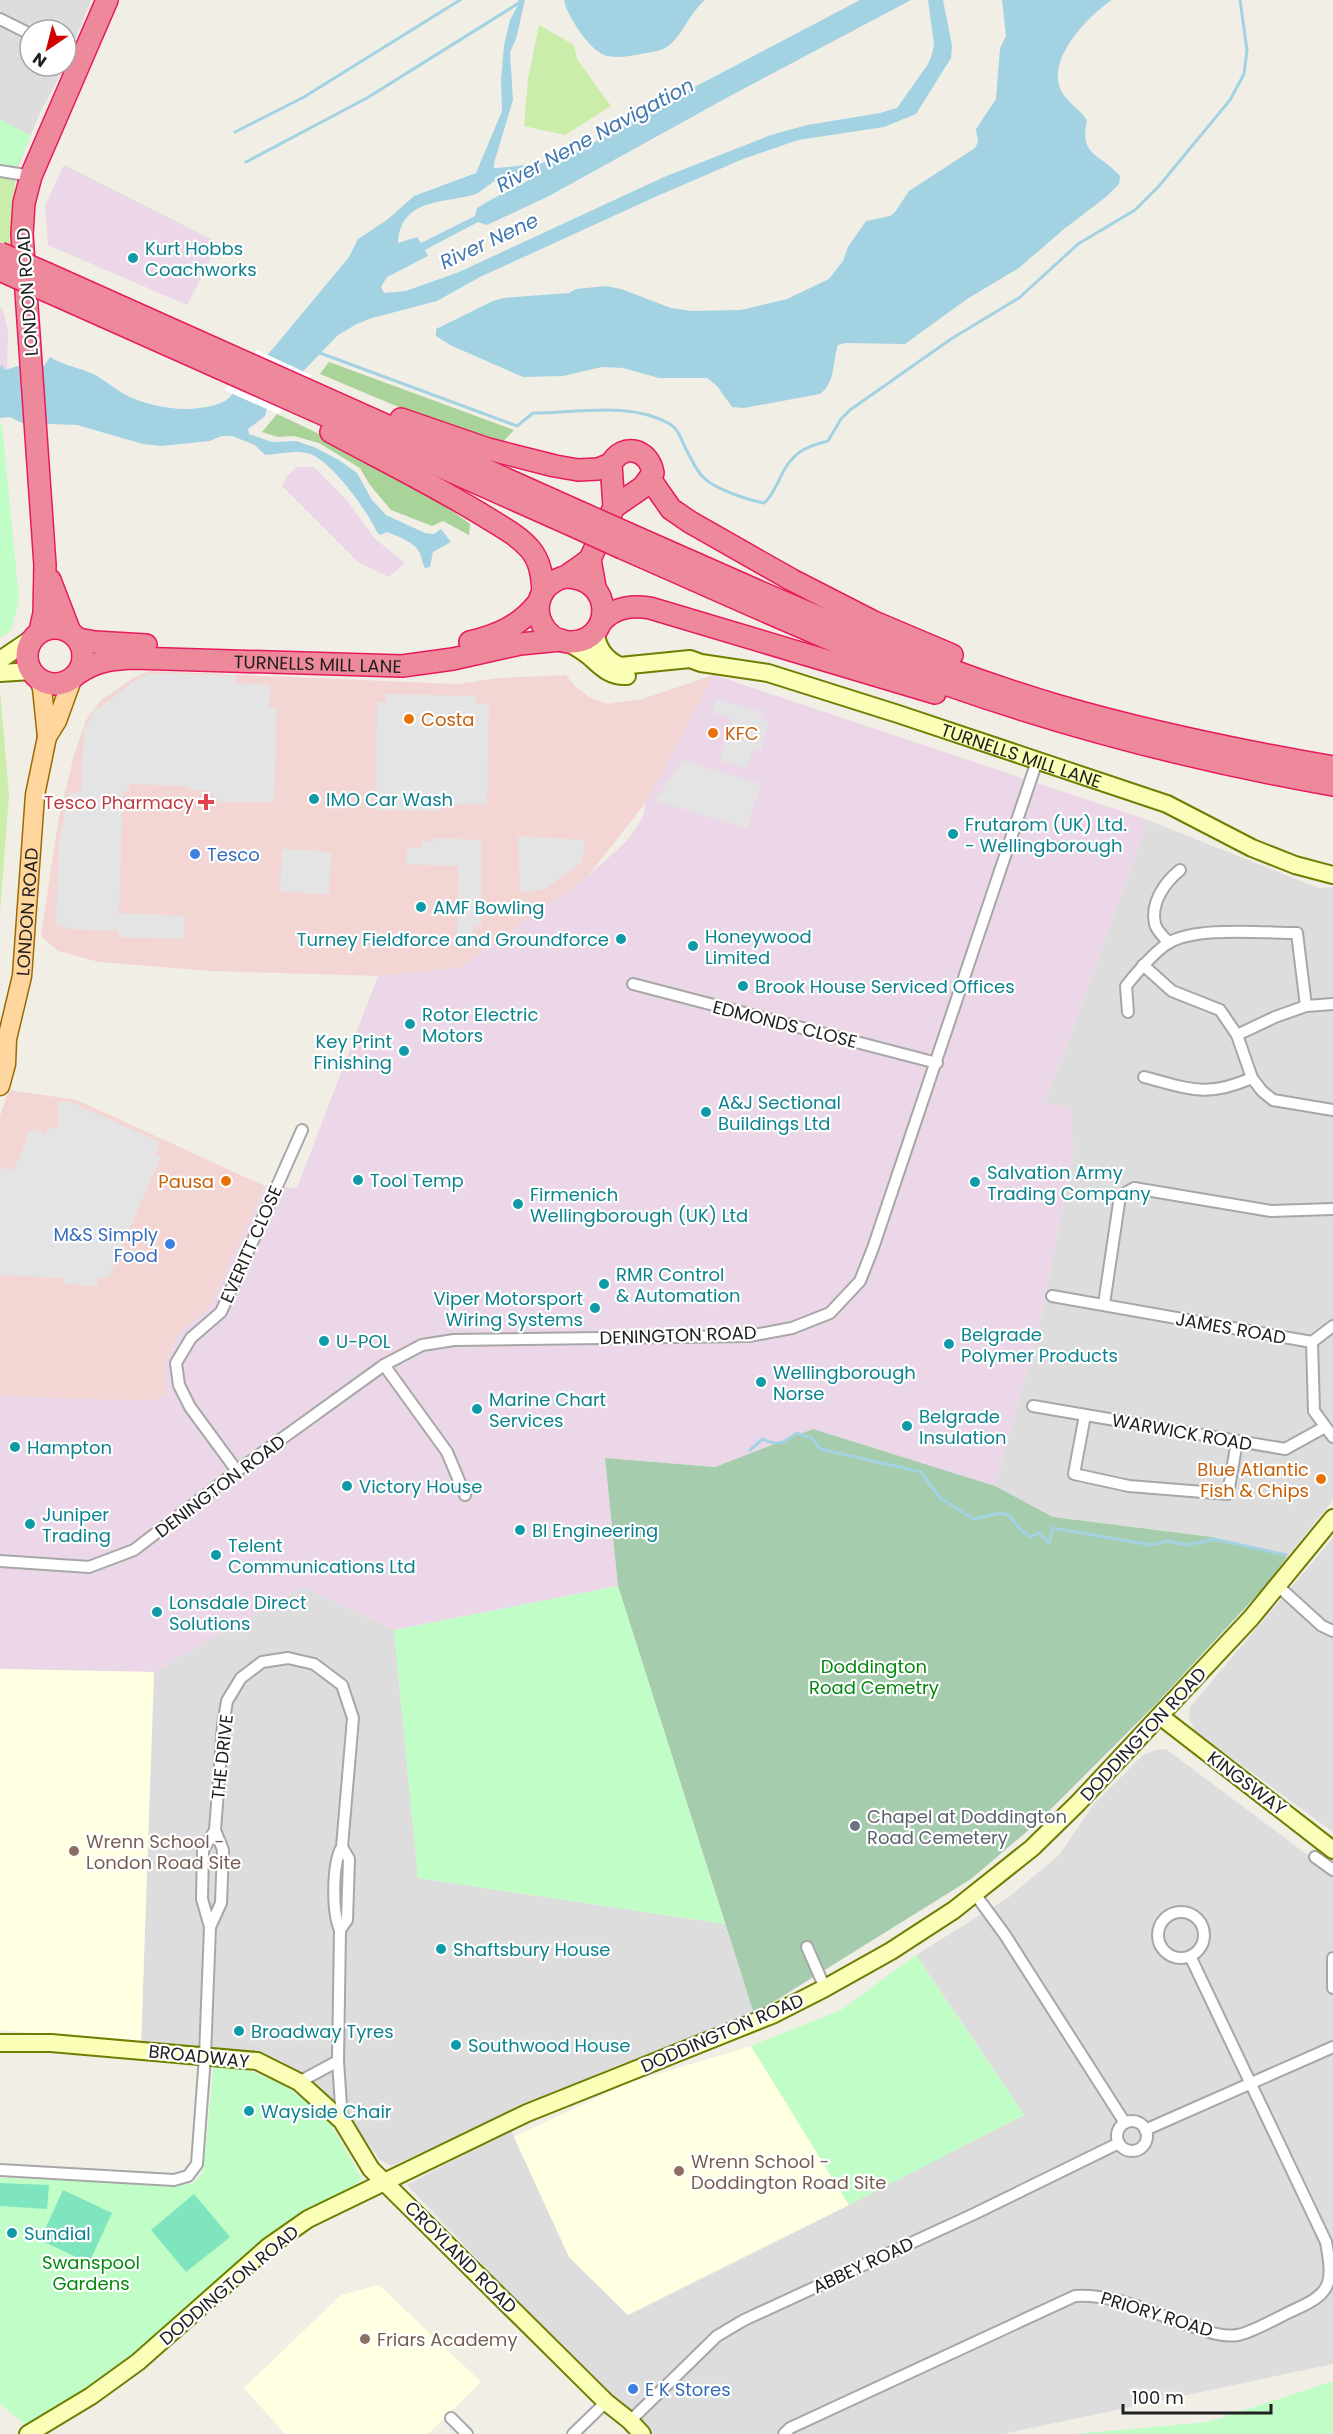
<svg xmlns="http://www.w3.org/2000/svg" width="1333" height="2434" viewBox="0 0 1333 2434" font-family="Poppins,sans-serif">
<rect width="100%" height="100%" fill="#f1eee6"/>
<g fill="#dedddd">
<path d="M0,0h91l-25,63v-33h-36v36h35l-27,51 -19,48 -4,16 -15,-4z"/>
<path d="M1148,820l170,68 15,-1v613l-46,57 -75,-20 -159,-20 -58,-31 44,-158 35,-178 -30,-48 22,-54z"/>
<path d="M1333,1538v294l-138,-101 -6,-12 1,-12z"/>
<path d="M304,1587l90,43 24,248 307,46 29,90 -143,54 -220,98 -11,-6 -24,-33 -74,-66 -28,-10 -113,-8 13,-371z"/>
<path d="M1166,1749l167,125v490l-330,70h-353l-121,-121 -122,-128 104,-55 58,127 59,58 396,-200 -108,-160 93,-58 50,-42 35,-51 49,-49 12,-5z"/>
</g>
<g fill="#f3d6d4">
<path d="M150,671l309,13 38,-6 69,-3 10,12 13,10 19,7 34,-5 72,-24 -68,127 -58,74 -127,91 -83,9 -168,-5 -111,-9 -41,-11 -17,-15 17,-114 16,-67 12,-35 15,-20 34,-23z"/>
<path d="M9,1090l68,10 188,86 -56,121 -30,26 -14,30 1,30 -12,8 -154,-5v-280z"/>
</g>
<g fill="#ebd7e7">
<path d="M64,165l155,78 -32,62 -139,-60 -3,-39z"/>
<path d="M0,308l3,2 5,22 -1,42 -7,5z"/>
<path d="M297,467h17l35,36 25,35 31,25 -16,14 -31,-15 -76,-76 4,-9z"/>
<path d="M714,675l434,145 -82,228 -22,54 27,6 3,42 -35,178 -44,158 -182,-57 -98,38 -110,-9 13,128 -224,44 -90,-43 -150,85 -154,-3v-273l154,5 12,-8 -1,-30 14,-30 30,-26 56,-121 32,2 81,-212 83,-9 127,-91 39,-35 16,-24 3,-15z"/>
</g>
<g fill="#ffffe1">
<path d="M0,1669l154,3 -13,371 -141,-13z"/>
<path d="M751,2046l98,159 -221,110 -59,-58 -55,-120 114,-54z"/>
<path d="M379,2285l102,97 -53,52h-143l-41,-46 97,-93z"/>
</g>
<g fill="#caeea9">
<path d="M539,25l35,20 3,14 34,47 -46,29 -41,-9 4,-47z"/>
<path d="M0,177l15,4 1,37 -4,29 -12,-6z"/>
<path d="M0,690l9,105 -9,117z"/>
</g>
<g fill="#a9d398">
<path d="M329,362l185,68 -11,12 -102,-34 -81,-34z"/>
<path d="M277,414c67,31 134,65 193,110l-1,11 -26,-14 -11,5 -41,-16 -21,-25 -10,-17 -41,-25 -25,-7 -16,1 -16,-5z"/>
</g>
<path fill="#a5ccac" d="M813,1429l182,57 58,31 159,20 75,20 -19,26 -113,122 -118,118 -66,56 -217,135 -136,-428 -13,-128 110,9z"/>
<g fill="#c1fdc6">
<path d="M0,119l31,17 -14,30 -17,-1z"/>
<path d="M2,424l17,175 -8,31 -11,8v-213z"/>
<path d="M618,1586l107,338 -307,-46 -24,-248z"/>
<path d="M916,1955l108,160 -175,90 -98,-159 90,-36z"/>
<path d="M214,2064l23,2 46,18 45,35 34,60 -20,15 -77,43 -129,117 -106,74 -30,-24v-226l192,6 11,-11z"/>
<path d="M1333,2381v53h-259l134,-12z"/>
</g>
<g fill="#7fe5bf">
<path d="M0,2183l49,2 -2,24 -47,-3z"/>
<path d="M63,2190l49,23 -23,50 -49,-23z"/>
<path d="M194,2194l36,43 -44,35 -35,-42z"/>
</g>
<g fill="#e4e4e4">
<path d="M163,673l73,3v7l34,2 -1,22 8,1 -3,94h-52l-6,-3 -8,-8 -15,-1 -9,-4 -55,-2v7l-6,1 -4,121 66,3 -1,23 -65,-2 -1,-6 -49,-2 -13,-5 3,-82 10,-49 12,-1 3,-62 10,-18 40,-31 13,-7z"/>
<path d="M386,694l90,2v7l13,1 -2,101 -47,-1v7l-64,-1 1,-108h9z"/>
<path d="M716,699l46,13 -2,6 9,3 -8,29 -8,-2 -6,20 -27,-8 11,-42 -19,-6z"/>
<path d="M683,760l78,24 -14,45 -92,-29z"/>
<path d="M518,836l67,4 -3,22 -37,27 -25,4z"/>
<path d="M434,838l47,2v86l-7,-1 -1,7 -7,4h-9l2,-70 -53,-2 1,-17 14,1 1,-7 11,1z"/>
<path d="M282,849l49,3 -2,42 -49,-2z"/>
<path d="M57,1101l13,1 90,40 -5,12 6,3 -12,27 -40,93 -11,2 -1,7 -33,-2v-6l-63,-3 -1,6v-115l13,5 13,-30 2,-10h14l2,6 6,-9 9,-1z"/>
</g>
<g fill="#a3d3e2" fill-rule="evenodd">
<path d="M518,0h7l-9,39 -6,13 3,48 -19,63v5c4,1 64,-7 70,-9l104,-58 192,-101h51l-181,96 -181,100 -62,29 -9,-3 -53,28 3,6 -41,21 -6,10 3,6 22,-2 53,-19 205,-95 107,-42 36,-10 73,-12 17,-5 31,-44 4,-10 2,-10 -6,-44h15l9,45 -1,13 -35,56 -32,13 -86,13 -55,19 -88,38 -175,80 -43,24 -65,17 -15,6 -19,11 -71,74 -2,7 -17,13 1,5 23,8 24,-1 18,6 25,13 18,13 15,27 14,15 39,18 9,1 7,-5 10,13 -18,10 -3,15 -5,1c-3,-5 -3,-12 -7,-18 -6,-9 -21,-14 -31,-18l-7,3 -3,-3c-9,-20 -47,-74 -70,-79 -14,-3 -28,1 -42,2l-10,-10 -23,-9h-11l-11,5 -49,5 -18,-2 -66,-19 -55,-2 -12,-6 -10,1v-51l2,-2 2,5 18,-5 22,1 6,-9c12,8 28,10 43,17 11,5 20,14 31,20 27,15 77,22 104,5l48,-54 73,-88 9,-18 29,-19 27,-24 62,-23 26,-62 -1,-32 3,-33 6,-26 9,-17zM525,173l5,2 -1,5c-18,10 -35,17 -52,28l-2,8 -54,27 -4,-6 -19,6c2,-44 45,-40 75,-48 8,-2 13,-9 20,-13 9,-5 22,-6 32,-9z"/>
<path d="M564,0h141c-16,14 -23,36 -37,46 -8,6 -18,6 -27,8 -11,2 -25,5 -37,1 -15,-6 -37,-39 -40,-55z"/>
<path d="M1002,0h110c-23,15 -64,57 -52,88 5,13 20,21 27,32 -8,37 13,33 33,56l-1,8 -13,13 -42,32 -45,39 -52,31 -62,45 -60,-1 -7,2c-6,18 -2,37 -18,49l-76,14 -12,-1 -15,-21 -10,-8h-48l-36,-10 -21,-1 -39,9 -40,1 -73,-32 -14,-9v-7l57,-28 10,-3 66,-5 7,-4 30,-3 15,3 50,19 21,3 49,-1 46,-11 42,-20 14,-18 5,-14 18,-26 24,-5 5,-4 14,-21 66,-43 3,-6 -2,-13 20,-30 4,-51 6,-12z"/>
</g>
<path fill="#fff" d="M257,350l54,25 -33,39 -54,-24z"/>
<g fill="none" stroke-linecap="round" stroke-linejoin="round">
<g stroke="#a3d3e2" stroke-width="3">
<path d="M235,132l69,-35 156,-97"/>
<path d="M246,162l121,-64 152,-95"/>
<path d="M320,353l197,73 16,-13h8c42,-1 91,-11 129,11 10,7 11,16 17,27 5,9 9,20 17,27 11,11 44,22 60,25 8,-7 11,-15 16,-25 11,-24 23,-31 48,-37l13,-22 9,-9 101,-71 68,-41 59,-54 57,-34 24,-24 71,-86 14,-26 3,-24 -7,-50"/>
<path d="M750,1450l13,-11c15,8 22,3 34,-6l15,5 8,11 101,23 19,26 34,21 25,-6 10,2 9,12 12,10 9,-4 10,10 4,-15 98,17 16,-4 21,4 26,-6 72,16"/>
</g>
<defs>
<g id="street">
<path d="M0,19l30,15"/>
<path d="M66,52l14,8"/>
<path d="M0,171l31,5"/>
<path d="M1169,943c-5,-6 -13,-13 -14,-19 -5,-21 10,-42 25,-54"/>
<path d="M1143,965l29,26 48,19 17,25 15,43 10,13 11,9 60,10"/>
<path d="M633,984l304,79"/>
<path d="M1128,1012l-2,-26c12,-15 26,-32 42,-43 28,-17 95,-10 129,-10l9,73 27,-2"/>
<path d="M1237,1035l38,-18 31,-11"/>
<path d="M1144,1077c46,12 62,21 108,1"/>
<path d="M1052,1296l260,46 2,69 19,26"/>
<path d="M1104,1304l16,-108 14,-8 137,23 62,-2"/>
<path d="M1312,1342l21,-16"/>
<path d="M384,1365l63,87 18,43"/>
<path d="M1033,1406l252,43 40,-22"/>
<path d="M1085,1415l-11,59 55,12 99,8 9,-53"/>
<path d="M237,1471l-47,-64 -11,-22 -3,-22 15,-25 30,-26 81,-182"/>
<path d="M0,1561l89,6 45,-17 103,-79 147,-106 38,-20 32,-5 295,-4 43,-8 38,-15 30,-32 13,-33 164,-487"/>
<path d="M1278,1586l44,40 11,5"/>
<path d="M1315,1857l18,13"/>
<path d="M975,1894l30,41 120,188"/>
<circle cx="1181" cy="1935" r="23"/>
<path d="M210,1927l11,-24 2,-53 -8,-20"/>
<path d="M340,1930l7,-10 2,-61 -7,-12"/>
<path d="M807,1947l18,41"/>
<path d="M1333,1958v30"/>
<path d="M338,2061l4,60"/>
<circle cx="1132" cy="2136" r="15"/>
<path d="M1145,2130l188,-83"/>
<path d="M0,2170l174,10 14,-4 9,-12 8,-108 5,-129 -8,-28 1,-49 12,-20 8,-105 4,-24 14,-23 21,-16 26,-4 26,6 28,21 11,33 -11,129c-10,16 -10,65 -2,83l-2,131 -39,21"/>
<path d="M451,2418l16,16"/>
<path d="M630,2421l87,-85 27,-16 230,-106 145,-71"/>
<path d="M573,2434l33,-32"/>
<path d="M784,2434l6,-6 285,-132c39,-2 74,15 110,28 16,5 35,14 53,11 16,-3 42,-19 58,-26 37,-16 37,-28 30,-67l-135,-284"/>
</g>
<g id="secondary">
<path id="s1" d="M596,630c0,17 9,29 24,36l70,-7 11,4 67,10 130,41 269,90 85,44 43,17 38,10"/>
<path d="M567,642c8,5 18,10 25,17 11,10 19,18 35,17"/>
<path d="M0,660l34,-23"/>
<path d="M0,673l32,-2"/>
<path d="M1160,1716l173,134"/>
<path d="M0,2043h51l206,18 42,21 43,39 29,48 235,233 24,19 12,13"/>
<path d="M28,2434l63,-38 47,-34 130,-115 40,-28 219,-106 245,-98 53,-27 66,-37 63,-41 78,-62 46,-45 173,-185 82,-100"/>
</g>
<g id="primary">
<path d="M38,678l4,10 5,49"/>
<path id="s2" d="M0,1086l6,-22 1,-25 15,-63 13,-181 12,-58 10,-16 16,-44"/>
</g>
<g id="highway">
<path d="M48,274l536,240"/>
<path d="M49,292l529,236"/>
<path d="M401,419l87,30 67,17 23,4 20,-1 13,-5"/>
<path d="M331,432c50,27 101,52 150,82 17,11 36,20 49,35 11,13 12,28 13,43"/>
<path d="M650,479l21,30 19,13 102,58 82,42 78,33"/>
<path d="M629,534c141,62 281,128 430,172 90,26 182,45 274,61"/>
<path d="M622,548c108,47 215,98 326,137 126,44 254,77 385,100"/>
<path d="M565,577c51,0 49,67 3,65 -11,-1 -21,-8 -26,-18 -8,-15 -3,-35 13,-43 4,-3 9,-3 13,-6 7,-5 15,-10 22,-16"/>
<path d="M50,580l20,52"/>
<path d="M595,587l-5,-28 24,-52 29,-20 10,-14c-4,-24 -30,-31 -42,-9l3,43"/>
<path d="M601,622c13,-15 30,-17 49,-14l285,85"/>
<circle cx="55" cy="656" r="28"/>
<path d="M40,631l4,-18 1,-48 -23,-331 2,-31 7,-27 76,-176"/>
<path d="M78,639l17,3 51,3"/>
<path d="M470,642c28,-7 50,-16 68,-39"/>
<path id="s3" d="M77,674c18,-13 34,-15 56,-16l269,8 51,-7 67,-15 41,-4"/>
</g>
</defs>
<use href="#street" stroke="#a7a7a7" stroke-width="14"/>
<use href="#secondary" stroke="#6f7e00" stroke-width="20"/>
<use href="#primary" stroke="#9c6a00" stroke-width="21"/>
<use href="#highway" stroke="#e81a5e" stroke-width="24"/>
<use href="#street" stroke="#fff" stroke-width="10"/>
<use href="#secondary" stroke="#fafeb7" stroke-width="16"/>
<use href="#primary" stroke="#ffd69d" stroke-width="18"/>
<use href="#highway" stroke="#ed899a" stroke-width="21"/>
<defs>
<g id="highway-bridge">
<path d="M0,253l48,21"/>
<path d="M0,270l49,22"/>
<path d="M584,514l45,20"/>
<path d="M578,528l44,20"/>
</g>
</defs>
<use href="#highway-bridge" stroke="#e81a5e" stroke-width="24" stroke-linecap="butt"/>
<use href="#highway-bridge" stroke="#ed899a" stroke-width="21"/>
</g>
<g fill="#0f9aa8" stroke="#fff" stroke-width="2">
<circle cx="133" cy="258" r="6"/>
<circle cx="314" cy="799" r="6"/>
<circle cx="953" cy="834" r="6"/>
<circle cx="421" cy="907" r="6"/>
<circle cx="621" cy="939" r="6"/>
<circle cx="693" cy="946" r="6"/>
<circle cx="743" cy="986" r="6"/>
<circle cx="410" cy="1024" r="6"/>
<circle cx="404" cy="1051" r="6"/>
<circle cx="706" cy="1112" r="6"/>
<circle cx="358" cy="1180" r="6"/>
<circle cx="975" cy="1182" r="6"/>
<circle cx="518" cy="1204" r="6"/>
<circle cx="604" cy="1284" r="6"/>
<circle cx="595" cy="1308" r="6"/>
<circle cx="324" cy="1341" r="6"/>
<circle cx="949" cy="1344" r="6"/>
<circle cx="761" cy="1382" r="6"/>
<circle cx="477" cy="1409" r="6"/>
<circle cx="907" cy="1426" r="6"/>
<circle cx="15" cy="1447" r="6"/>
<circle cx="347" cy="1486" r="6"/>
<circle cx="30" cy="1524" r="6"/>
<circle cx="520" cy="1530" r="6"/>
<circle cx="216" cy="1555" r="6"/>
<circle cx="157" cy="1612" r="6"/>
<circle cx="441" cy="1949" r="6"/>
<circle cx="239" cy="2031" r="6"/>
<circle cx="456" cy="2045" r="6"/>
<circle cx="249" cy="2111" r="6"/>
<circle cx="12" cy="2233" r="6"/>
</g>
<g fill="#e8710a" stroke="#fff" stroke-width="2">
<circle cx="409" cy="719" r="6"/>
<circle cx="713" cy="733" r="6"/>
<circle cx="226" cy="1181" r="6"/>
<circle cx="1321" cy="1479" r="6"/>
</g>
<path fill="#e0444e" stroke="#fff" stroke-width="2" d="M203 793h6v6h6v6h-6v6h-6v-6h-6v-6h6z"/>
<g fill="#3f7fe0" stroke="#fff" stroke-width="2">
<circle cx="195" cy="854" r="6"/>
<circle cx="170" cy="1244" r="6"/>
<circle cx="633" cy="2389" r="6"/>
</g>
<circle fill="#6b7280" stroke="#fff" stroke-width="2" cx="855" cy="1826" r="6"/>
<g fill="#8d6e63" stroke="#fff" stroke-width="2">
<circle cx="74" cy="1851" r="6"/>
<circle cx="679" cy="2171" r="6"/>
<circle cx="365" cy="2339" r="6"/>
</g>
<g text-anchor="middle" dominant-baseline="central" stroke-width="4.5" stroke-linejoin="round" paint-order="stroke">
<g font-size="18" fill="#0d838f" stroke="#fff" text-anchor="start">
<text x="145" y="248">Kurt Hobbs<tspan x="145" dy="21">Coachworks</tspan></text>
<text x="326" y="799">IMO Car Wash</text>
<text x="965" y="824">Frutarom (UK) Ltd.<tspan x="965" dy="21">- Wellingborough</tspan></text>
<text x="433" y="907">AMF Bowling</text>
<text x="705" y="936">Honeywood<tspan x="705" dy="21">Limited</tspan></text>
<text x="609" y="939" text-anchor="end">Turney Fieldforce and Groundforce</text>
<text x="755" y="986">Brook House Serviced Offices</text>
<text x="422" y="1014">Rotor Electric<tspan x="422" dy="21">Motors</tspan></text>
<text x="392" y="1041" text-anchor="end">Key Print<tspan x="392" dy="21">Finishing</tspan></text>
<text x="718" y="1102">A&amp;J Sectional<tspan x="718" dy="21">Buildings Ltd</tspan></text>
<text x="987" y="1172">Salvation Army<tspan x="987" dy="21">Trading Company</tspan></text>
<text x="370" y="1180">Tool Temp</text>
<text x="530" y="1194">Firmenich<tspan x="530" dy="21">Wellingborough (UK) Ltd</tspan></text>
<text x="616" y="1274">RMR Control<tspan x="616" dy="21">&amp; Automation</tspan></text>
<text x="583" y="1298" text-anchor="end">Viper Motorsport<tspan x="583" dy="21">Wiring Systems</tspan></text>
<text x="961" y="1334">Belgrade<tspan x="961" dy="21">Polymer Products</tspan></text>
<text x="336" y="1341">U-POL</text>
<text x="773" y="1372">Wellingborough<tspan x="773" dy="21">Norse</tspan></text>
<text x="489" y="1399">Marine Chart<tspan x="489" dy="21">Services</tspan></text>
<text x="919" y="1416">Belgrade<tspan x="919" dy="21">Insulation</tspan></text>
<text x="27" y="1447">Hampton</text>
<text x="359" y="1486">Victory House</text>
<text x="42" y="1514">Juniper<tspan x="42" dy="21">Trading</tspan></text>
<text x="532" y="1530">BI Engineering</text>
<text x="228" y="1545">Telent<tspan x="228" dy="21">Communications Ltd</tspan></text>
<text x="169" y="1602">Lonsdale Direct<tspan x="169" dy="21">Solutions</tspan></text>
<text x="453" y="1949">Shaftsbury House</text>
<text x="251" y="2031">Broadway Tyres</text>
<text x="468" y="2045">Southwood House</text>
<text x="261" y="2111">Wayside Chair</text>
<text x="24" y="2233">Sundial</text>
</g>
<g font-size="18" fill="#202020" stroke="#fff">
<text transform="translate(27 292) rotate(-94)">LONDON ROAD</text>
<text stroke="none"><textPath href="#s3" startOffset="244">TURNELLS MILL LANE</textPath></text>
<text stroke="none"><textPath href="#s1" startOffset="462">TURNELLS MILL LANE</textPath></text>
<text stroke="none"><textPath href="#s2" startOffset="177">LONDON ROAD</textPath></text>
<text transform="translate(785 1024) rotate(14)">EDMONDS CLOSE</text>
<text transform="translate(251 1244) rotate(-66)">EVERITT CLOSE</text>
<text transform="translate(1231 1328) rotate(10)">JAMES ROAD</text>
<text transform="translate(678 1335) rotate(-2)">DENINGTON ROAD</text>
<text transform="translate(1182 1432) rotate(10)">WARWICK ROAD</text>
<text transform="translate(220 1486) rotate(-37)">DENINGTON ROAD</text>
<text transform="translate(1143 1734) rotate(-47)">DODDINGTON ROAD</text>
<text transform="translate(222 1757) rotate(-84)">THE DRIVE</text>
<text transform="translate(1247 1783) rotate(37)">KINGSWAY</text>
<text transform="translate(722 2033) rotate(-23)">DODDINGTON ROAD</text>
<text transform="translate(199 2056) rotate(6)">BROADWAY</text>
<text transform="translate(461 2257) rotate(45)">CROYLAND ROAD</text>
<text transform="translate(863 2265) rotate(-25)">ABBEY ROAD</text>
<text transform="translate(229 2285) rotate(-40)">DODDINGTON ROAD</text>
<text transform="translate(1157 2314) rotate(17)">PRIORY ROAD</text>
</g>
<g font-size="18" fill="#c56008" stroke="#fff" text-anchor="start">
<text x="421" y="719">Costa</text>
<text x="725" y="733">KFC</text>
<text x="214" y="1181" text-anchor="end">Pausa</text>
<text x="1309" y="1469" text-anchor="end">Blue Atlantic<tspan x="1309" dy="21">Fish &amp; Chips</tspan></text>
</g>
<g font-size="18" fill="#be3a42" stroke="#fff" text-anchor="end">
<text x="194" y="802">Tesco Pharmacy</text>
</g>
<g font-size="18" fill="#366cbe" stroke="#fff" text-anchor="start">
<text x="207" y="854">Tesco</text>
<text x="158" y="1234" text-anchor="end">M&amp;S Simply<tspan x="158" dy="21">Food</tspan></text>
<text x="645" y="2389">E K Stores</text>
</g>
<g font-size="18" fill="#048910" stroke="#fff">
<text x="874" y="1666">Doddington<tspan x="874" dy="21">Road Cemetry</tspan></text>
<text x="91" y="2262">Swanspool<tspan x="91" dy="21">Gardens</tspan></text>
</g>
<g font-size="18" fill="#5b616d" stroke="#fff" text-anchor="start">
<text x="867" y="1816">Chapel at Doddington<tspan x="867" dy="21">Road Cemetery</tspan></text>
</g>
<g font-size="18" fill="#785e54" stroke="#fff" text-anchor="start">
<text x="86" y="1841">Wrenn School -<tspan x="86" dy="21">London Road Site</tspan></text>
<text x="691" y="2161">Wrenn School -<tspan x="691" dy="21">Doddington Road Site</tspan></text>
<text x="377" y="2339">Friars Academy</text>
</g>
<g font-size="20" font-style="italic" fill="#4178b0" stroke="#fff">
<text transform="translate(595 135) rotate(-28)">River Nene Navigation</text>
<text transform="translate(489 241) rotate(-25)">River Nene</text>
</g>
</g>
<g transform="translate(48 48) rotate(215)"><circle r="28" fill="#ffffff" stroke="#a6a6a6" stroke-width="1.5"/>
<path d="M0-4.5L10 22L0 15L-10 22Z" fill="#d00200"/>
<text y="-9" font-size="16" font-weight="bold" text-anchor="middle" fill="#202020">N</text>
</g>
<path d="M1123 2404v9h148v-9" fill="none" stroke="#202020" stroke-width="3"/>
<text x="1132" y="2404" font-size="18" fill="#202020" stroke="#ffffff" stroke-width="4.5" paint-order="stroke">100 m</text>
</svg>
